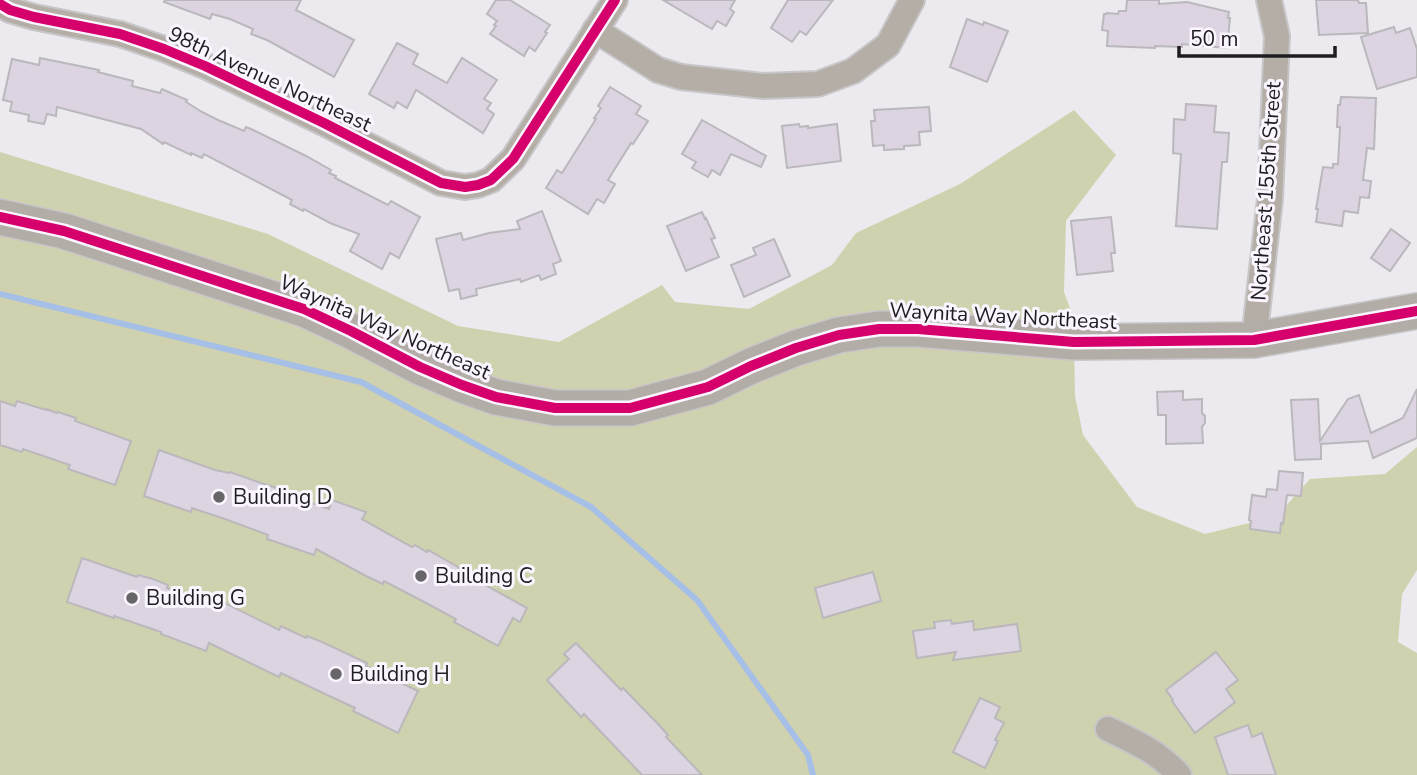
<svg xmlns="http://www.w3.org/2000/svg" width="1417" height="775" viewBox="0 0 1417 775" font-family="'Nunito Sans',sans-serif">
<rect width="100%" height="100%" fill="#eceaee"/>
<path fill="#d0d2af" d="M1074,110l42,45 -50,66 -2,71 18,49 -8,1 1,54 8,39 54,72 68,27 72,-18 33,-37 75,-5 32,-27v123l-15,24 -4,48 19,11v122h-1417v-623l268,82 190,92 101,16 103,-57 13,17 74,7 83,-44 24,-32 104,-49z"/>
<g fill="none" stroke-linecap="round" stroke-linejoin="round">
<path stroke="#a6bfe6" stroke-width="6" d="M0,294l361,88 230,125 106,93 111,155 5,20"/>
</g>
<g fill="#dcd4e1" stroke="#bab8bc" stroke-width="2">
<path d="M165,0h136l-5,10 58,30 -20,37 -67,-37 -16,-6 2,-5 -23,-10 -18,-5 -2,5 -46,-17z"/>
<path d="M496,0h14l40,25 -5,7 2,1 -12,18 -6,-4 -5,9 -34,-22 6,-8 -2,-1 3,-4 -10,-7z"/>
<path d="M663,0h72l-5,9 4,3 -8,14 -9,-5 -5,8z"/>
<path d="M788,0h45l-27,35 -6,-4 -8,11 -21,-14z"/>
<path d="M1127,0h32v4l28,-2 42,10 -1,6h2l-3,30 -45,-4v3l-27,-1v2l-48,-2 1,-15 -6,-1 2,-16h2l1,-1 11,1 1,-3h7z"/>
<path d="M1316,0h42l1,3h7l2,30 -49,2z"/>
<path d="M967,19l16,6 1,-3 24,9 -21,51 -37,-15z"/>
<path d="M1394,27l2,6 14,-5 7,21v28l-40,12 -16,-52z"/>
<path d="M397,43l21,11 -5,10 34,19 15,-25 35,22 -13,19 7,4 -4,6 7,5 -11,19 -67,-43 -9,18 -10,-6 -3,6 -25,-14z"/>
<path d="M40,58l59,12 -1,2 35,9 -1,5 28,7 2,-4 25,11 -1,2 16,10 16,8 26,11 2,-4 5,2 55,27 25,14 -2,3 7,3 -1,2 53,27 3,-4 29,16 -21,41 -9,-5 -8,16 -32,-18 9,-17 -29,-11 -26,-14 -1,2 -13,-7 2,-4 -88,-46 -2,4 -11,-5v2l-27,-13 -1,2 -22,-15 -84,-22 -1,9 -9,-2 -3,10 -16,-3 1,-6 -19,-4 2,-9 -9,-2 9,-41 27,6z"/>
<path d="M610,87l31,19 -5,8 12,7 -15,23 -2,-1 -23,37 7,4 -11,19 -7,-4 -9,15 -42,-26 11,-18 5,3 34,-54 -2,-1 7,-10 -3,-2z"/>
<path d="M1341,97l35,1 -2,51 -7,-1 -4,32 8,1 -2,17 -9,-1 -2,16 -14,-2 -2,15 -26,-4 2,-13h-2l7,-42 10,1v-4h5l2,-37h-3l1,-22h2z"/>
<path d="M1186,104l30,2 -2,26 15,1 -2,29h-5l-5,67 -41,-3 5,-72 -8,-1 1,-34 11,1z"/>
<path d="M929,107l2,24 -12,1 1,13 -16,1v3l-20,1v-5l-11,1 -2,-25h4l-1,-11z"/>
<path d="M702,120l64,36 -5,11 -30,-13 -11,21 -8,-5 -4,7 -16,-9 4,-6 -14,-8z"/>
<path d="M799,124l1,3 8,-1v2l29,-4 4,37 -54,7 -5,-42z"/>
<path d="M542,211l19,50 -8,3 3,10 -15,6 -2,-5 -18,7 -1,-3 -27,6 -17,4 1,6 -16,4 -2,-10 -10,2 -13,-52 25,-6 2,7 26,-7 31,-4 -3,-8z"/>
<path d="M702,212l3,7 1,-1 9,20 -4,1 8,18 -33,14 -19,-45z"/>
<path d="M1111,217l4,36h-4l2,18 -36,4 -6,-54z"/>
<path d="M1391,229l19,14 -20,28 -19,-13z"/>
<path d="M774,239l16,37 -46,21 -13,-32 25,-10 -3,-7z"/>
<path d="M1417,389v49l-44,20 -5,-17 -47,3v15l-26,1 -4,-60 27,-1 2,42 28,-42 11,-4 12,38 32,-15z"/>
<path d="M1183,391v9l19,-1v14l3,3v7l-3,4 1,16 -37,1v-29h-8l-1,-23z"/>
<path d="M0,401l15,5 2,-5 29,9v-1l11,4 1,-1 18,6 -1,3 56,20 -16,44 -47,-16 2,-4 -47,-16 -1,3 -22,-7z"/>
<path d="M159,450l56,20 14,3 1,-1 31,11 16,5 -1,3 53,18 3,-9 34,12 -4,7 50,28 3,-2 12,7 1,-2 30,17v1l10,6 -1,1 60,33 -7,14 -7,-4 -15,28 -44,-24 2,-3 -30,-16 -42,-22 -1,3 -17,-8 -50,-27 -2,6 -47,-16 1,-4 -43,-16 -33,-11 -1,4 -47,-16z"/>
<path d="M1279,471l24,2 -2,23 -14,-1 -4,29 -2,-1 -1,10 -30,-4 1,-8 -2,-1 3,-25 14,2 1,-8 10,1z"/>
<path d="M82,558l55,19 1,-2 15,4 15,6 -1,3 54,18 2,-4 56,28 2,-4 25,12 1,-2 15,6 45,21 -1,3 52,25 -20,42 -45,-22 2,-3 -32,-15 -42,-20 -2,4 -70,-34 -3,8 -45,-17v-2l-47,-16v2l-47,-16z"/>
<path d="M873,572l8,29 -58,17 -8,-30z"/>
<path d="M951,620l1,4 21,-3 1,9 43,-6 4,27 -68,9 3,-8 -39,6 -4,-27 22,-3 -1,-6z"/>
<path d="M576,643l45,47 2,-2 35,36 10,11 -2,2 36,38h-60l-58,-61 -3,3 -34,-37 22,-21 -5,-5z"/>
<path d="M1216,652l22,28 -12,9 9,13 -40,31 -23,-32 1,-1 -7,-10z"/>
<path d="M980,698l20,9 -5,11 9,5 -9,17 3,1 -13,27 -32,-16z"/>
<path d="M1248,725l4,12 10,-4 14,42h-48l-13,-38z"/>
</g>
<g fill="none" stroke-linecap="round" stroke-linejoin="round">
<defs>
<g id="minor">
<path d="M0,4l10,6 24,7 86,17 44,15 41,17 119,57 117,60 24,4 13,-2 13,-5 22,-21 102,-159"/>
<path d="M595,30l63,40 23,7 83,9 54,-2 35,-13 35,-26 24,-45"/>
<path d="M1254,340l16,-141 7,-163 -8,-36"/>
<path d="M1108,729c29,14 49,22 71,46"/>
</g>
<path id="secondary" d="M0,217l64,14 240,78 47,22 69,36 42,18 34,12 59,11h75l78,-21 43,-21 45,-18 43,-13 40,-6h39l156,13 180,-2 163,-29"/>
</defs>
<use href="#minor" stroke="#c7c6c8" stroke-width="28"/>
<use href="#secondary" stroke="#c7c6c8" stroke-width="38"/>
<use href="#minor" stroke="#b4aea7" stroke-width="24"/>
<use href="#secondary" stroke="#b3ada7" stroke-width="35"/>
<defs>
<g id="cycleway">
<path d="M0,4l10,6 24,7 86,17 44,15 41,17 119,57 117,60 24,4 13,-2 13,-5 22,-21 102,-159"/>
<path d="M0,217l64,14 240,78 47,22 69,36 42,18 34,12 59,11h75l78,-21 43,-21 45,-18 43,-13 40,-6h39l156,13 180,-2 163,-29"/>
</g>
</defs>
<use href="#cycleway" stroke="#faf5fe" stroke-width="15"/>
<use href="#cycleway" stroke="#d6006c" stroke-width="10"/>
</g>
<g fill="#676568" stroke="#faf5fe" stroke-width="2.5">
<circle cx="219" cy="497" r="7"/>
<circle cx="421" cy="576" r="7"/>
<circle cx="132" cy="598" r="7"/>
<circle cx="336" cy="674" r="7"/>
</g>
<g text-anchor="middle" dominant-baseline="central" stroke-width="6" stroke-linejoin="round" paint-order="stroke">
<g font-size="21" fill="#1f1d20" stroke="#faf5fe">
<text transform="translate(270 79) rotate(25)">98th Avenue Northeast</text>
<text transform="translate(1266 191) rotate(-86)">Northeast 155th Street</text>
<text transform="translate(1003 316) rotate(3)">Waynita Way Northeast</text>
<text transform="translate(385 327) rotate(24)">Waynita Way Northeast</text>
</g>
<g font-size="21" fill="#1f1d20" stroke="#faf5fe" text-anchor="start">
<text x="233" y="497">Building D</text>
<text x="435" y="576">Building C</text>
<text x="146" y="598">Building G</text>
<text x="350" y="674">Building H</text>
</g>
</g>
<path d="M1179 46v10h156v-10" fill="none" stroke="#1f1d20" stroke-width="3.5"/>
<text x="1190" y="46" font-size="21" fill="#1f1d20" stroke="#faf5fe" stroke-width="5" paint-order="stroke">50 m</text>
</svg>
